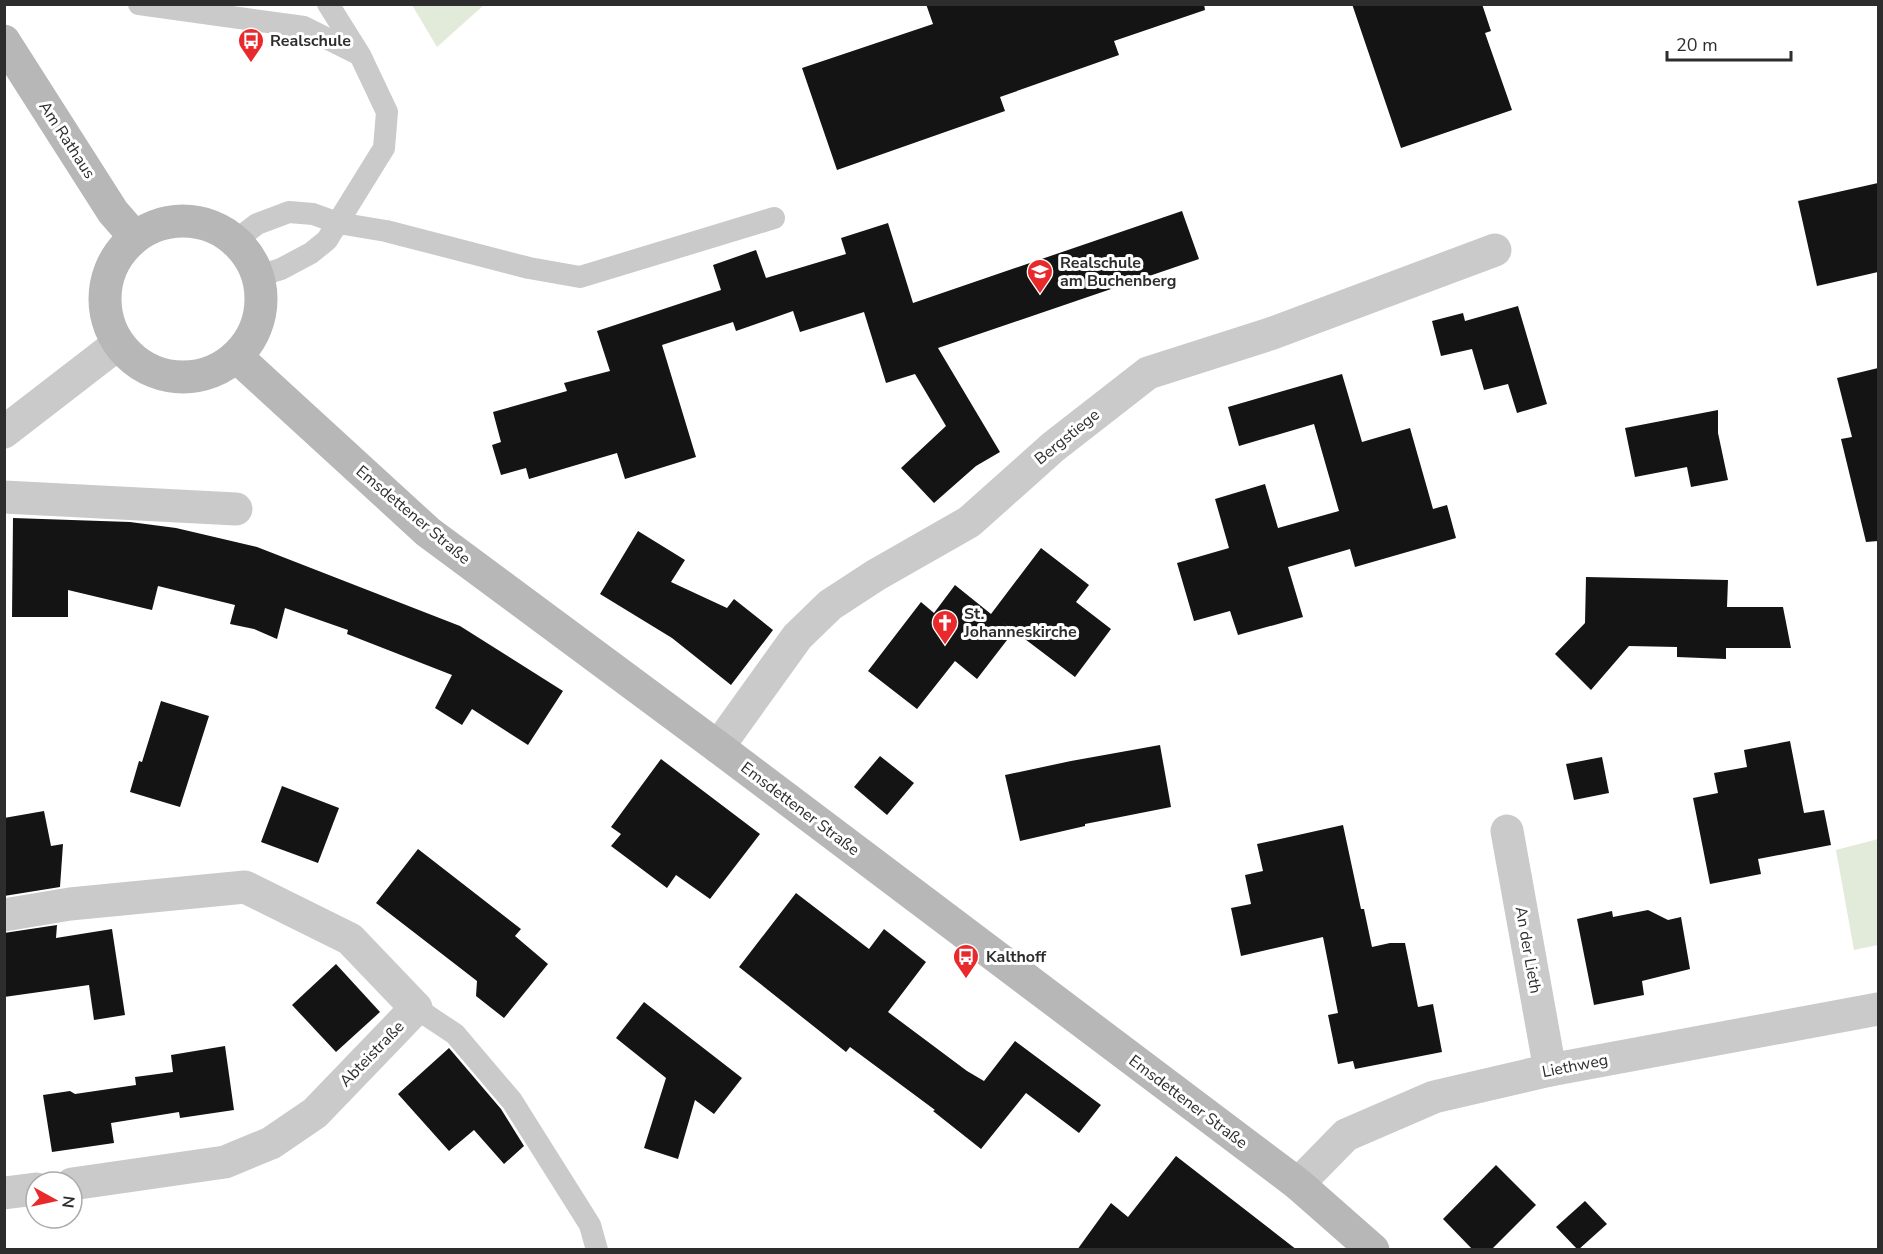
<svg xmlns="http://www.w3.org/2000/svg" width="1883" height="1254" viewBox="0 0 1883 1254" font-family="'Nunito Sans',sans-serif">
<rect width="100%" height="100%" fill="#fff"/>
<g fill="#e2ebda">
<path d="M412,5h72l-47,42z"/>
<path d="M1878,839v106l-24,5 -18,-100z"/>
</g>
<g fill="#141414">
<path d="M926,4h278l1,6 -91,31 5,14 -119,42 5,14 -168,59 -35,-102 131,-44z"/>
<path d="M1352,4h130l9,27 -6,2 27,77 -111,38z"/>
<path d="M1878,183v89l-61,14 -19,-85z"/>
<path d="M1182,211l17,48 -261,89 62,104 -24,14 -42,37 -33,-35 45,-42 -31,-52 -29,9 -22,-71 -64,20 -7,-21 -57,20 -3,-9 -71,23 34,112 -71,22 -8,-26 -88,26 -3,-11 -25,7 -9,-30 9,-3 -8,-30 74,-21 -3,-8 46,-12 -13,-40 124,-41 -8,-25 43,-15 10,28 80,-24 -5,-16 47,-15 25,80z"/>
<path d="M1518,306l29,98 -30,9 -9,-29 -24,6 -12,-41 -31,7 -9,-35 31,-8 2,8z"/>
<path d="M1878,368v173l-12,1 -25,-103 11,-2 -15,-59z"/>
<path d="M1342,374l20,68 48,-14 23,81 14,-4 9,33 -101,29 -5,-18 -62,18 15,50 -65,18 -8,-24 -36,10 -17,-58 52,-15 -14,-49 50,-15 13,44 61,-17 -25,-87 -75,22 -11,-39z"/>
<path d="M1718,410v23l10,47 -37,7 -4,-20 -52,10 -10,-49z"/>
<path d="M13,518l117,4 46,6 81,19 203,79 103,65 -35,54 -56,-36 -10,16 -27,-17 17,-33 -105,-41 1,-4 -63,-22 -8,31 -23,-10 -24,-5 5,-19 -77,-19 -6,24 -84,-20v27h-56z"/>
<path d="M638,531l47,29 -14,22 56,26 7,-9 39,31 -42,55 -59,-47 -72,-44z"/>
<path d="M1041,548l48,37 -13,17 35,27 -36,48 -74,-56 13,10 -37,48 -22,-18 -38,48 -49,-38 53,-69 13,11 21,-28 36,29z"/>
<path d="M1586,577l142,3 -1,27h56l8,41h-65v11l-49,-2v-10l-48,-1 -38,44 -36,-36 30,-31z"/>
<path d="M161,701l48,15 -29,91 -50,-15 9,-31 3,1z"/>
<path d="M1790,741l14,72 20,-3 7,35 -73,14 3,15 -51,10 -17,-86 25,-5 -4,-20 33,-6 -3,-17z"/>
<path d="M1160,745l11,62 -86,17v2l-65,15 -15,-66 66,-14z"/>
<path d="M880,756l34,27 -27,32 -33,-28z"/>
<path d="M1602,757l7,36 -35,7 -8,-36z"/>
<path d="M661,759l99,75 -50,65 -34,-24 -9,13 -56,-42 10,-12 -10,-7z"/>
<path d="M282,786l57,22 -21,55 -57,-21z"/>
<path d="M44,811l7,35 12,-2 -3,43 -56,9v-78z"/>
<path d="M1343,825l18,84h3l8,38 18,-4h15l13,64 15,-3 9,48 -87,17 -2,-8 -15,3 -10,-49 10,-2 -15,-76 -82,19 -10,-48 20,-4 -6,-29 18,-4 -6,-27z"/>
<path d="M418,849l103,80 -6,7 33,28 -44,54 -28,-22 1,-15 -101,-78z"/>
<path d="M796,893l73,56 15,-20 42,33 -38,50 79,59 17,10 31,-40 86,64 -22,28 -53,-40 -45,56 -48,-38 2,-1 -85,-63 -4,5 -107,-85z"/>
<path d="M1648,910l20,10 13,-3 9,52 -48,12 2,14 -50,10 -17,-86 35,-8 1,6z"/>
<path d="M57,925l-1,13 56,-9 13,86 -31,5 -5,-35 -85,12v-64z"/>
<path d="M336,964l44,48 -44,40 -44,-47z"/>
<path d="M644,1002l98,76 -28,36 -19,-14 -17,59 -34,-11 22,-70 -50,-40z"/>
<path d="M225,1046l9,64 -54,8 -1,-6 -68,11 3,20 -62,9 -9,-57 27,-4 5,3 61,-9 -1,-8 38,-5 -2,-17z"/>
<path d="M449,1048l52,61 23,37 -20,18 -30,-34 -25,21 -51,-57z"/>
<path d="M1176,1156l121,94h-220l34,-47 17,14z"/>
<path d="M1496,1165l40,40 -45,45h-18l-30,-31z"/>
<path d="M1585,1201l22,23 -29,26 -22,-23z"/>
</g>
<g fill="none" stroke-linecap="round" stroke-linejoin="round">
<g stroke="#cacaca" stroke-width="22">
<path d="M139,4l165,23 54,27"/>
<path d="M235,241l22,-17 32,-12 24,2 25,9 48,8 143,37 51,9 194,-59"/>
<path d="M259,276l22,-7 30,-16 16,-13 57,-92 3,-36 -27,-57 -32,-51"/>
<path d="M416,1008l39,26 57,67 78,124 7,25"/>
</g>
<g stroke="#cacaca" stroke-width="33">
<path d="M4,432l114,-88"/>
<path d="M4,497l232,12"/>
<path d="M718,747l79,-110 33,-32 46,-30 93,-53 84,-75 95,-74 122,-39 225,-84"/>
<path d="M1507,831l43,239"/>
<path d="M4,915l66,-11 175,-17 105,52 66,69 -101,105 -44,30 -46,19 -153,22"/>
<path d="M1298,1184l48,-49 88,-38 116,-27 328,-61"/>
<path d="M4,1193l32,-4"/>
</g>
<g stroke="#b7b7b7" stroke-width="33">
<path d="M4,41l109,171 21,24"/>
<circle cx="183" cy="299" r="78"/>
<path d="M237,357l191,175 290,215 580,437 75,66"/>
</g>
</g>
<defs>
<symbol id="bus-pin" viewBox="-11 -11 22 30"><path d="M0 17L-7.5 6A9.5 9.5 0 1 1 7.5 6Z" fill="#e92a2c" stroke="#fff"/><path d="M-5-6H5V4H4V6H2V4H-2V6H-4V4H-5ZM-3.5-4V0h7V-4ZM-3.5 1.2v1.5H-2V1.2ZM2 1.2v1.5H3.5V1.2Z" fill="#fff"/></symbol>
<symbol id="school-pin" viewBox="-11 -11 22 30"><path d="M0 17L-7.5 6A9.5 9.5 0 1 1 7.5 6Z" fill="#e92a2c" stroke="#fff"/><path d="M0-5L7-2L0 1L-7-2ZM-4 1L0 2.5L4 1V4Q0 6-4 4Z" fill="#fff"/></symbol>
<symbol id="church-pin" viewBox="-11 -11 22 30"><path d="M0 17L-7.5 6A9.5 9.5 0 1 1 7.5 6Z" fill="#e92a2c" stroke="#fff"/><path d="M-1.2-6h2.4v3.5h3.3v2.4h-3.3V6h-2.4V-.1h-3.3v-2.4h3.3Z" fill="#fff"/></symbol>
</defs>
<g fill-rule="evenodd">
<use href="#bus-pin" x="236" y="26" width="30" height="40"/>
<use href="#school-pin" x="1025" y="257" width="30" height="40"/>
<use href="#church-pin" x="930" y="608" width="30" height="40"/>
<use href="#bus-pin" x="951" y="942" width="30" height="40"/>
</g>
<g text-anchor="middle" dominant-baseline="central" stroke-width="6" stroke-linejoin="round" paint-order="stroke">
<g font-size="16" font-weight="bold" fill="#2d2d2d" stroke="#fff" text-anchor="start">
<text x="270" y="41">Realschule</text>
<text x="1060" y="263">Realschule<tspan x="1060" dy="18">am Buchenberg</tspan></text>
<text x="964" y="614">St.<tspan x="964" dy="18">Johanneskirche</tspan></text>
<text x="986" y="957">Kalthoff</text>
</g>
<g font-size="16" fill="#2d2d2d" stroke="#fff">
<text transform="translate(67 140) rotate(57)">Am Rathaus</text>
<text transform="translate(1067 437) rotate(-39)">Bergstiege</text>
<text transform="translate(413 515) rotate(40)">Emsdettener Straße</text>
<text transform="translate(800 809) rotate(37)">Emsdettener Straße</text>
<text transform="translate(1528 950) rotate(80)">An der Lieth</text>
<text transform="translate(372 1054) rotate(-46)">Abteistraße</text>
<text transform="translate(1575 1066) rotate(-11)">Liethweg</text>
<text transform="translate(1188 1102) rotate(37)">Emsdettener Straße</text>
</g>
</g>
<rect width="1883" height="1254" fill="none" stroke="#2d2d2d" stroke-width="12"/>
<g transform="translate(54 1200) rotate(98)"><circle r="28" fill="#ffffff" stroke="#ababab" stroke-width="1.5"/>
<path d="M0-4.5L10 22L0 15L-10 22Z" fill="#e92a2c"/>
<text y="-9" font-size="16" font-weight="bold" text-anchor="middle" fill="#2d2d2d">N</text>
</g>
<path d="M1667 51v9h124v-9" fill="none" stroke="#2d2d2d" stroke-width="3"/>
<text x="1676" y="51" font-size="18" fill="#2d2d2d" stroke="#ffffff" stroke-width="4.5" paint-order="stroke">20 m</text>
</svg>
